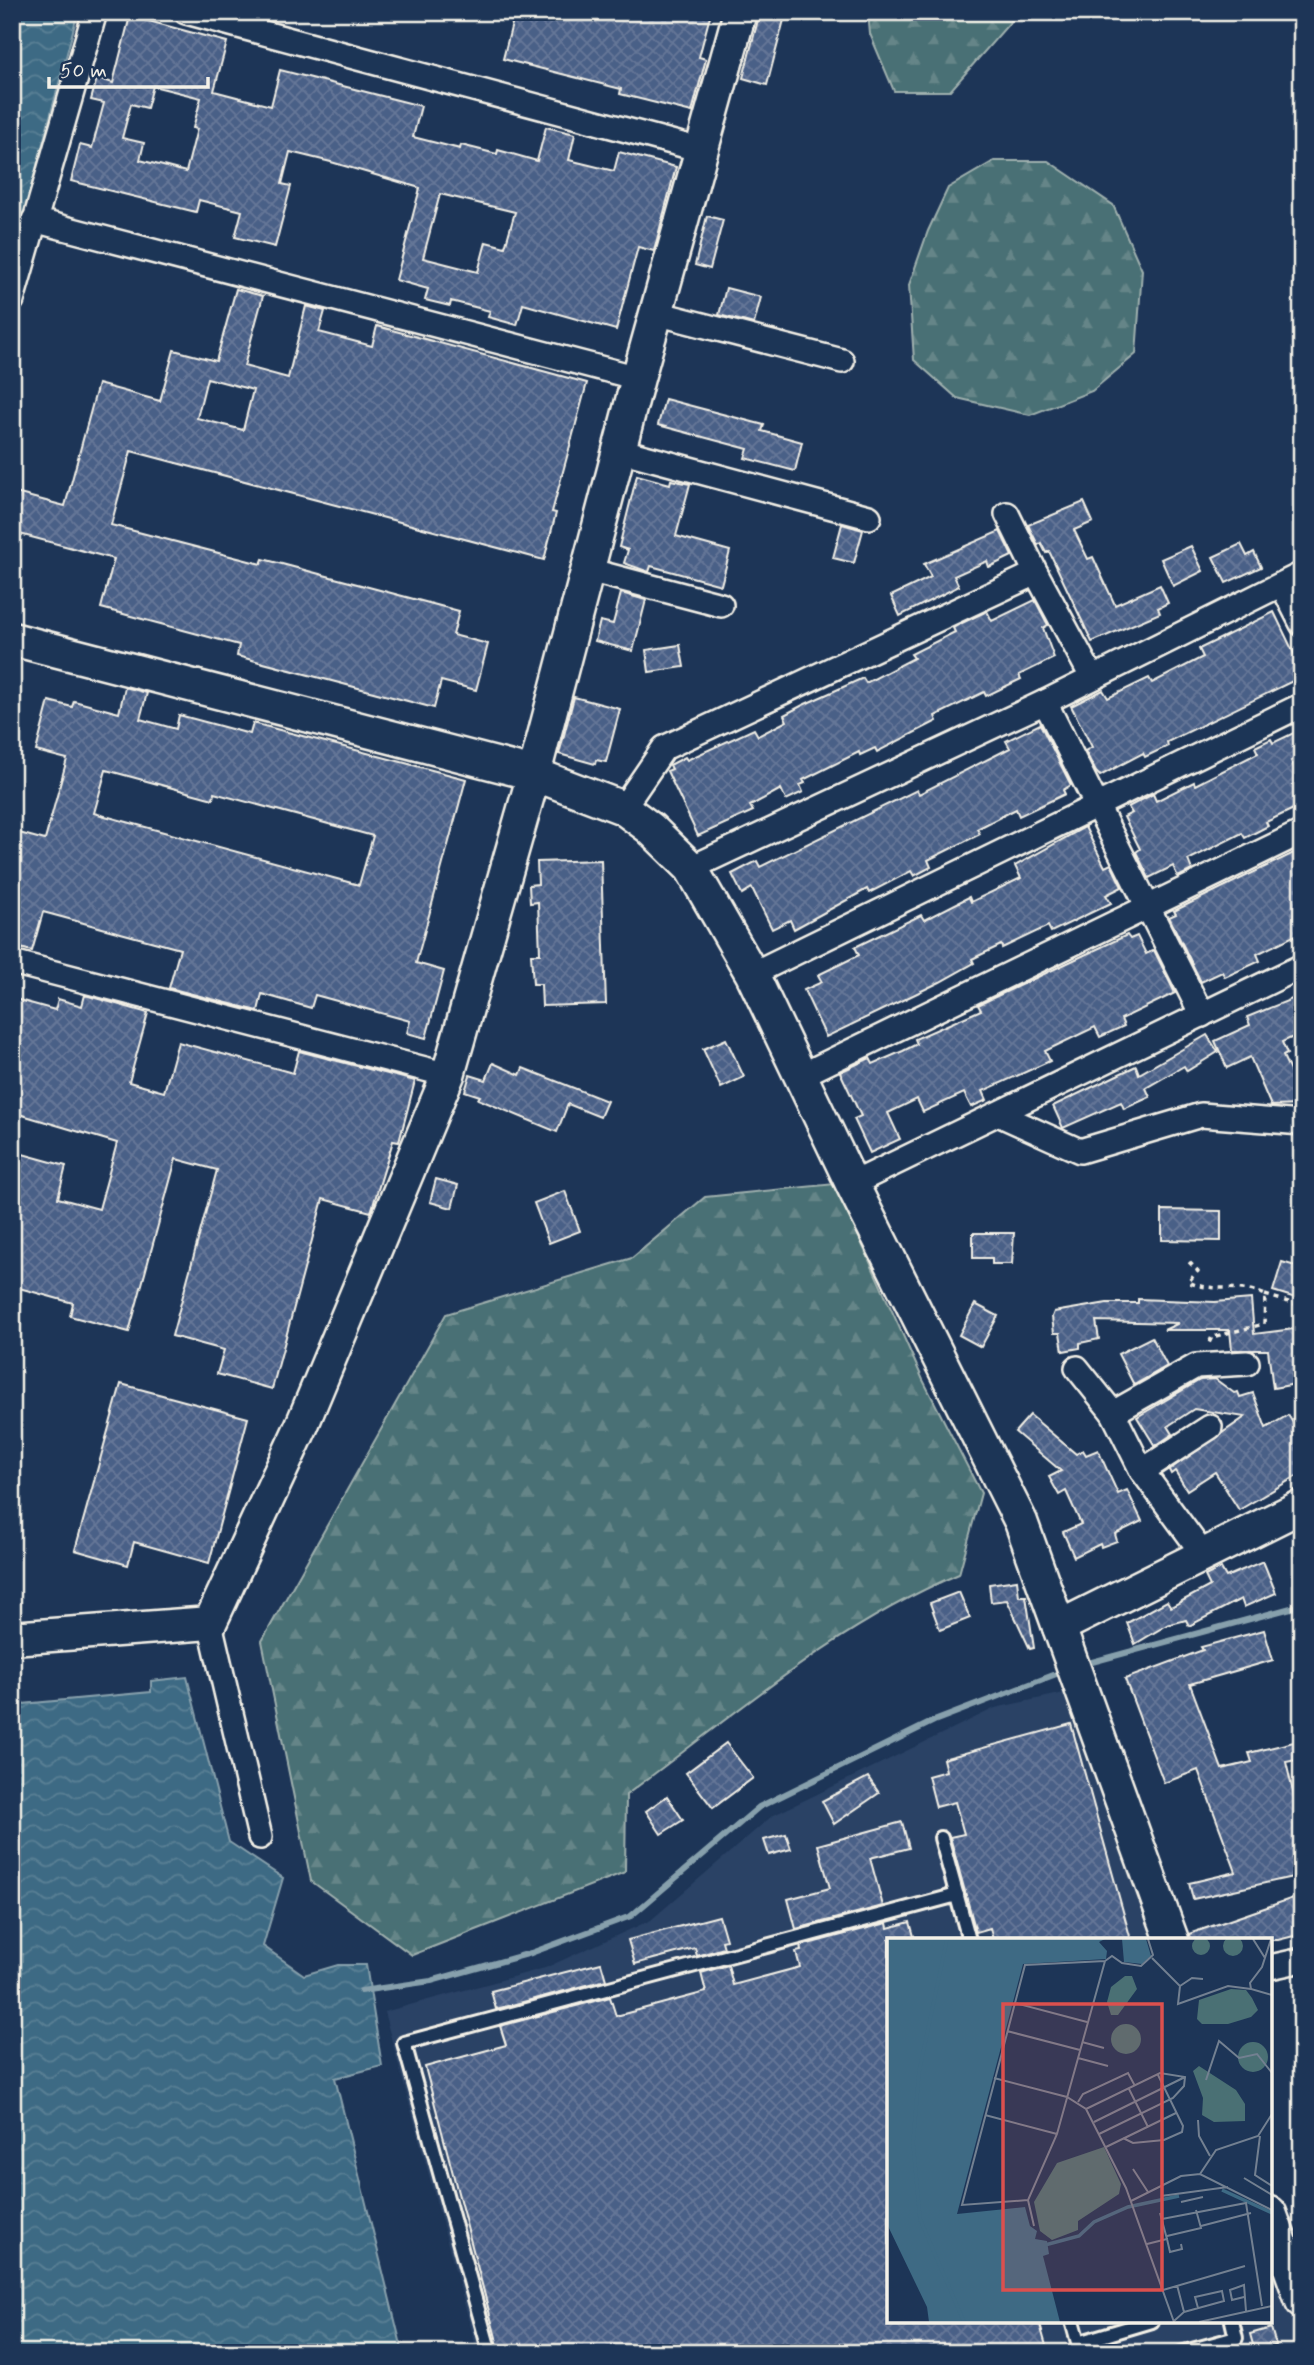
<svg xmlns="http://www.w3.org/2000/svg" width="1314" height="2365" viewBox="0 0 1314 2365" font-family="Mynerve,sans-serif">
<defs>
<pattern id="forest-firs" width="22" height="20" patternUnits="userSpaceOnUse" patternTransform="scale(1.75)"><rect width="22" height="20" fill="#4a7074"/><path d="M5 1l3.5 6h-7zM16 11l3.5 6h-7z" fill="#658588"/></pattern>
<pattern id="water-waves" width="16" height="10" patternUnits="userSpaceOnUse" patternTransform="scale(1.75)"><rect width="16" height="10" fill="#3e6a84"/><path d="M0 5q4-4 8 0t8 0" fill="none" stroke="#5a8095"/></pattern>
<pattern id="building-cross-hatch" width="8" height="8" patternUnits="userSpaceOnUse" patternTransform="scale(1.75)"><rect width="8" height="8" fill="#4a6087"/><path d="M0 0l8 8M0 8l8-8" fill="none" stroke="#657798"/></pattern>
</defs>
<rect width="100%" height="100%" fill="#1d3557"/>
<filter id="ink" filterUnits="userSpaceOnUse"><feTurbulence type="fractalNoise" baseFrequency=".0143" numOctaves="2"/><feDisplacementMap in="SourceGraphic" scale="14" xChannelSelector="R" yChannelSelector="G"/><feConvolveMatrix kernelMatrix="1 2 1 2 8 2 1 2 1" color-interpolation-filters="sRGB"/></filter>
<g filter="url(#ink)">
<path fill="#2a4265" d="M1069,1692l88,248h-268v381h381v-61l30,84 -30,9h-792l-94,-341 161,-44 106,-48 121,-104 223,-108z"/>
<g fill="url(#forest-firs)" stroke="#9fb0ae" stroke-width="2">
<path d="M868,12h151l-69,79h-56l-24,-57z"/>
<path d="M994,161h54l65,44 29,65 -6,84 -44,37 -62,24 -73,-17 -43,-38 -5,-75 19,-54 20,-43z"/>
<path d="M835,1184l88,196 58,113 -22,81c-124,52 -226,142 -333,221l-1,77 -213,83 -101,-74 -49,-240 184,-327 186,-56 73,-61z"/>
</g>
<g fill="url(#water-waves)" stroke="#87a0ac" stroke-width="2">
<path d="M12,12h66l-66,247z"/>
<path d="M187,1677l42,165 54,36 -20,68 41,29 34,-10h28l16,101 -47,12 68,275h-391v-648l139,-13v-11z"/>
</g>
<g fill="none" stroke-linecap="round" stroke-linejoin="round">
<g stroke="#87a0ac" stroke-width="6">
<path d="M1081,1665l221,-60"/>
<path d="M361,1991l70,-10 100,-28 100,-37 128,-109 175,-86 130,-50"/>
</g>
</g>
<g fill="url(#building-cross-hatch)" stroke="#f4f1e8" stroke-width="2" fill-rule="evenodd">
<path d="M515,12h196l-12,45 7,2 -14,53 -72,-18 1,-5 -118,-30z"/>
<path d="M760,12h26l-19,73 -24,-7z"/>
<path d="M130,16l97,26 -13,49 57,15 9,-36 141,36 -8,31 47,12 1,-4 36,9 1,-4 39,11 9,-34 29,7 -6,26 45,11 5,-19 57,15 -22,84 -16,-4 -22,83 -93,-26 -6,21 -29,-8 2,-6 -39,-10 -1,5 -25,-6 3,-11 -32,-9 24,-92 -89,-26 -41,-10 -8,32 9,2 -16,61 -40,-10 7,-26 -43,-11 -3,12 -125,-31 9,-36 12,3 12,-45 -13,-3 6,-22 16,5zM153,86l48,12 -8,30 4,1 -11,43 -46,-12 4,-17 -22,-5 9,-34 16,4zM440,194l75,18 -10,35 -19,-5 -8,30 -55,-14z"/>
<path d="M707,216l16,4 -13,49 -15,-4z"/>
<path d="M726,288l35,9 -7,27 -35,-9z"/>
<path d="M236,289l27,7 -19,70 44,12 18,-72 19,5 -6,21 53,14 5,-20 210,57 -35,129 4,1 -12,47 -413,-109 -20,74 150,39 2,-5 196,52 -6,24 35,9 -12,46 -35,-9 -7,27 -197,-52 2,-11 -138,-37 13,-49 -102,-27v-40l53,14 33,-122 62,17 14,-51 42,11zM207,378l46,12 -10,40 -46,-12z"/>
<path d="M665,399l99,26 -2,6 40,11 -7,29 -50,-13 3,-9 -90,-24z"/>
<path d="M637,475l33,9 1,-4 19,4 -14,52 54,15 -9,34 -70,-19 -2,6 -25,-9 4,-13 -9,-3z"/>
<path d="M1084,502l9,20 -19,8 14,29 5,-2 22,48 45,-20 8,18 -10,5 2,5 -68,29 -43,-91 -3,2 -5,-10 -3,2 -10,-20z"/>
<path d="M842,524l21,6 -9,33 -21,-5z"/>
<path d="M1000,531l12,25 -23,11 -2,-6 -33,15 5,10 -59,30 -9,-20 40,-19 -7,-13z"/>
<path d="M1241,544l6,12 7,-4 7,15 -35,16 -13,-26z"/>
<path d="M1191,546l12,25 -30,15 -12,-27z"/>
<path d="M621,593l25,7 -13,51 -38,-10 5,-20 13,3z"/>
<path d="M1035,600l13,25 -5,3 11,30 -35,17 2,4 -35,17 -2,-4 -49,24 2,5 -60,31 -2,-4 -15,7 -1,-3 -56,28 2,3 -5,2 3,7 -17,8 -5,-11 -31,17 3,5 -55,25 -31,-65 5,-2 -2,-4 15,-8 2,3 67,-31 4,7 29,-15 -3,-6 19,-10 60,-27 3,5 48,-25 -3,-4 44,-22 -2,-4 9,-5 25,-12 5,10z"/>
<path d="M1274,612l28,58 -7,4 2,5 -130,63 1,4 -23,11 -2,-4 -43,23 -4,-4 -11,-21 7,-4 -21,-41 32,-16 5,8 41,-20 3,5 51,-26 -4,-8z"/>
<path d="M680,645l4,22 -35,5 -3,-22z"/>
<path d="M125,687l22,6 -7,26 36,10 3,-14 71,19 3,-11 213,56 -50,184 28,8 -18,67 -19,-5 3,-12 -95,-26 -4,13 -49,-14 -4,17 -89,-23 11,-39 -137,-37 -11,39 -20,-5v-115l33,9 22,-81 -31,-8 13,-50 23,6 2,-6 45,12zM106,770l107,29 1,-6 159,43 -14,49 -265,-72z"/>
<path d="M574,697l46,12 -14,53 -10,-2 -1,4 -36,-10z"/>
<path d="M1040,724l31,61 -8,5 2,4 -46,22 -3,-7 -39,20 3,5 -52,26 3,7 -17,9 -3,-5 -42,22 -2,-4 -73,40 -4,-9 -18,9 -20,-41 -10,6 -10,-20 25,-13 3,6 157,-77 2,4 91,-46 -4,-7z"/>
<path d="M1302,729v27l-11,5 11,21v23l-36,17 2,4 -23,12 -3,-5 -54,27 4,10 -14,7 -5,-11 -24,12 -13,-26 4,-3 -16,-32 8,-4 -4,-6 25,-13 3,7 38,-19 1,3 63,-32 -3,-6 16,-8 2,4z"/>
<path d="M1085,827l20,40 6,-3 11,23 -16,8 5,8 -60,29 -3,-6 -46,22 -1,-3 -29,14 2,4 -34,19 -114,55 -22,-47 18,-8 -4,-7 41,-20 -4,-8 66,-32 3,5 45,-23 2,5 50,-24 -6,-12z"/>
<path d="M1302,849v83l-45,22 3,7 -35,16 -3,-5 -21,10 -32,-65 7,-3 -2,-3z"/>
<path d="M601,860l5,144 -64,2 -1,-22h-8l-2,-30h9l-2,-52 -8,1 -1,-18 9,-1 -1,-22z"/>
<path d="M1127,935l3,4 7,-3 9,18 8,-4 21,43 -54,26 3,7 -24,11 -5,-10 -50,24 5,10 -67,30 4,9 -16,7 -7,-14 -41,19 -6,-13 -29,14 12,26 -30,14 -16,-34 7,-3 -21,-44 30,-14 3,6 30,-13 14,-7 -2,-5 66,-29 -3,-5z"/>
<path d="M85,995l63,18 -19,69 35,10 14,-50 115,31 6,-22 116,30 -16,61 -6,-1 -22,71 -48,-13 -51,190 -55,-15 7,-24 -52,-14 45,-166 -41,-11 -47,173 -59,-16 3,-13 -61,-17v-135l54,15 -8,32 41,11 18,-66 -105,-31v-114l43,12 3,-11 24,7z"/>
<path d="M1302,995v38l-20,9 5,12 -4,2 19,41v8l-31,1 -21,-49 -23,11 -12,-27 35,-16 -3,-8z"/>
<path d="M1207,1035l11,17 -31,19 -3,-5 -38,22 4,9 -26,12 -3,-7 -58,26 -10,-22 83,-40 3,8z"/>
<path d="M726,1039l18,38 -23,11 -18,-39z"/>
<path d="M493,1063l27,12 3,-7 84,33 -7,16 -32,-13 -11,28 -79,-33 2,-3 -15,-5 5,-16 16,5z"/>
<path d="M436,1179l22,6 -6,23 -22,-6z"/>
<path d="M565,1191l15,40 -31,12 -15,-40z"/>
<path d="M1162,1210l59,1v30l-59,-1z"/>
<path d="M973,1233h41l-2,31h-20v-6h-19z"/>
<path d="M1282,1262l20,6v32l-29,-9z"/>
<path d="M1138,1299l77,3 36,-3 3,35 48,-6v55l-29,5 -5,-38h-36l-2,-20h-66l15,-7 -83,-2 3,18 -19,4v5l-17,3 -3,-18h-6l-2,-16 2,-5 53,-9h31z"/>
<path d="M975,1304l23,12 -17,31 -22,-12z"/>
<path d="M1152,1337l15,29 -33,19 -16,-31z"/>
<path d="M1215,1379l19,14 4,-1 2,5 13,-4 13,35 22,-13 14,22v36l-63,37 -24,-38 -28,18 -12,-19 -4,3 -2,-4 76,-53 -51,-8 -26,17 5,8 -18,12 -18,-29 63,-37z"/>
<path d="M121,1384l127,34 -39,145 -75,-21 -6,23 -53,-15z"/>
<path d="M1030,1415l46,39 7,-4 3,5 12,-5 20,44 9,-4 15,31 -27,13 2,7 -16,6 -1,-3 -26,13 -11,-25 18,-8 -15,-33 -7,4 -10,-18 12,-6 -46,-39z"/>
<path d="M1263,1561l13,32 -32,14 -3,-8 -52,27 -3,-6 -19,5 -32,19 -8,-21 40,-22 4,6 39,-21 -5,-10 16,-8 5,9z"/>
<path d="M1017,1580l2,16h7l8,52 -4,1 -23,-49 -16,2 -2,-18z"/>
<path d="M959,1592l11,26 -30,12 -10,-27z"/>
<path d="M1264,1630l9,30 -83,24 32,85 30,-7 -3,-9 53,-13v19l-16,3 12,51 4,-1v63l-109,24 -4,-16 47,-11 -38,-102 -34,13 -39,-104 78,-29 -2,-3z"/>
<path d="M1071,1724l60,216h-138l-3,-12 -14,4 -26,-95 14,-3 -9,-32 -19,5 -8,-31 18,-5 -3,-12z"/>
<path d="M726,1743l27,35 -40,30 -27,-35z"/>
<path d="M868,1777l11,16 -45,31 -12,-23z"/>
<path d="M667,1796l16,24 -22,14 -15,-23z"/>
<path d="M902,1822l7,26 -39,10 13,48 -87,23 -8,-30 42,-11 -12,-43z"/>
<path d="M786,1834l5,15 -22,6 -5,-15z"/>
<path d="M1302,1895v39l-24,6h-88l-1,-6z"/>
<path d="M719,1916l7,24 -4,1 2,7 -27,8 -2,-8 -60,16 -7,-24z"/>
<path d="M910,1922l5,18h-26v381h150l9,32h-548l-75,-286 81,-22 -6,-19 110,-29 6,19 90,-24 -5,-19 27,-8 5,20 67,-18 -4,-15 5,-1 -1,-5 87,-23 1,5z"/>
<path d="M601,1963l5,17 -110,29 -5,-18z"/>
<path d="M1271,2328l5,17 -21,7 -5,-18z"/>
</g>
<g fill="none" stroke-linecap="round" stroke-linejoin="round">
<defs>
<g id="lane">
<path d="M941,1838l28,102"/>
<path d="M1072,2321l9,32"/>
<path d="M1078,2343l74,-22"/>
<path d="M490,2353l-86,-310 553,-148"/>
<path d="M1181,2353l55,-15 -4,-17"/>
</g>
<g id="street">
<path d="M186,12l515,138"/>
<path d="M34,220l604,158"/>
<path d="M12,300l83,-288"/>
<path d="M656,313l186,48"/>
<path d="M619,450l250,67"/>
<path d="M1007,514l29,59"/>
<path d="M588,570l133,35"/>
<path d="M1282,585l20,39"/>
<path d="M1045,702l157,313"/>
<path d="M623,808l41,-60 372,-175 56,104"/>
<path d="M691,868l354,-166 257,-128"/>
<path d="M12,962l436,113"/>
<path d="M752,974l550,-269"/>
<path d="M800,1076l502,-244"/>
<path d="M998,1114l82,37 121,-36 101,8"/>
<path d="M852,1184l450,-218"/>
<path d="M1077,1368l36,45 29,58 61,83"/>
<path d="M1113,1413l83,-47 51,-3"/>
<path d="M1142,1471l68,-44"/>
<path d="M210,1623l50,214"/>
<path d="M1270,1967l32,-7"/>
</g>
<g id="secondary">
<path d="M12,639l522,135 89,34 27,20 41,40 61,106 100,210 169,338 151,418"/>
<path d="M1059,1627l243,-121"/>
<path d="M12,1638l198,-15 92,-198 146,-350 86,-301 104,-396 102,-366"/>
<path d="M1270,2213l32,88"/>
</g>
</defs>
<use href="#lane" stroke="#f4f1e8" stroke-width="18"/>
<use href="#street" stroke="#f4f1e8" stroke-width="28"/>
<use href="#secondary" stroke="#f4f1e8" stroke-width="37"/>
<g stroke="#f4f1e8" stroke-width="3.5" stroke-dasharray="5 5" stroke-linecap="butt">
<path d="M1189,1262l9,9 -10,11c24,11 53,1 77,13l-1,29 -52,13 -3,6"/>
<path d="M1265,1295l37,11"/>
</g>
<use href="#lane" stroke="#1d3557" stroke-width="12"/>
<use href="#street" stroke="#1d3557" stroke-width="23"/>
<use href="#secondary" stroke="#1d3557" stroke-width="32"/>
</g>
</g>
<g transform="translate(887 1938)">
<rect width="385" height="385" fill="#1d3557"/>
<path d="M336 8a10 10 0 1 1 20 0a10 10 0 1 1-20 0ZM305 8a9 9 0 1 1 18 0a9 9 0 1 1-18 0ZM238,38h7l5,13 -19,26h-7l-4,-13 4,-15zM344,51l15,1 6,8 6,12 -7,7 -23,7h-26l-5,-5 2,-19zM224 101a15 15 0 1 1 30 0a15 15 0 1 1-30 0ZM351 119a15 15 0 1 1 30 0a15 15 0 1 1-30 0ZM312,128l37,24 9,14v17l-31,1 -12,-7 1,-17 -10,-27zM217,209l17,37 -2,10 -41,27v9l-26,10 -12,-9 -6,-29 23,-39z" fill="#4a7074"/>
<path d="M0,1h218l-6,3 8,9 -1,8 -83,5 -66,250 68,-7 5,19 7,5 -2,8 12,2 2,13 -6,2 17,66h-131l-2,-15 -40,-83zM235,1h24l5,17 -9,8 -18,-2z" fill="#3e6a84"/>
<path fill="none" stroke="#3e6a84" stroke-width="3.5" d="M60,1l-28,133 -6,71 7,76 44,103M335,252l50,23M158,307l34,-9 15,-14 34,-15 51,-11"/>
<path fill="none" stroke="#738091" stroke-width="2" d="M366,1l12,19M384,1l-9,28 -12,16 1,6 21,6M265,20l28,28 -2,18 50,-18 23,3M293,48l12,-8 11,1M128,65l72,19M120,93l73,19M195,104l22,6M191,120l30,8M107,140l73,19 19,12 40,79 48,134M319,142l13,-39 20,17 18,-4 15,19M242,151l19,38M191,164l5,-8 45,-21 7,13M199,171l74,-36 25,4 -1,9 -11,12 -74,36M98,177l72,19M311,182l1,16 11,20M207,184l91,-45M373,198l-5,39 17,11M236,200l10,5 31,-3 18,-8 1,-6 -25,-51M219,209l70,-34M246,231l15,23M313,236l16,-24 42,-14 14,-22M357,240l28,17M274,258l67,-9M141,262l-66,5 63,-240 80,-4M244,263l50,-25 19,-2 72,36M294,264l22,-5M275,281l84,-16 16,103M147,288l-6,-26 29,-66 48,-173 7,-5 10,7 19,3 12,-11 -5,-16M314,288l50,-13M280,298l34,-8 -5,-18M280,301l3,13 12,-3 -1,-5M260,306l20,-5 -7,-26M276,352l82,-24M357,359l-12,3 -2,-10 14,-5 2,26M297,374l40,-11 -2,-10 -27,6 3,11M287,383l10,-9 -7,-27M312,384l73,-16"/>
<path fill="#dc504e" fill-opacity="0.15" stroke="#dc504e" stroke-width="3.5" d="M116,66h159v286h-159z"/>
<rect width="385" height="385" fill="none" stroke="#f4f1e8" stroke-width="3.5"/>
</g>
<rect width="1314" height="2365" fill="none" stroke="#1d3557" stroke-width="42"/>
<rect x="21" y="21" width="1272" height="2323" fill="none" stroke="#f4f1e8" stroke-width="2.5" filter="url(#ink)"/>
<path d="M49 77v10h159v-10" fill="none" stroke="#f4f1e8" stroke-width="3.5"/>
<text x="60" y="77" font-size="21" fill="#f4f1e8" stroke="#1d3557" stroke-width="5" paint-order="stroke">50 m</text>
</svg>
